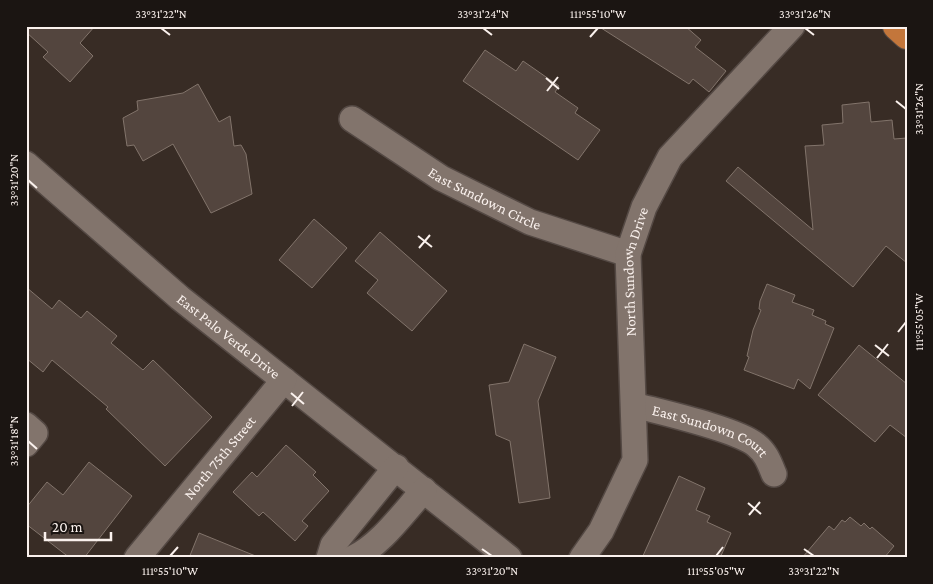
<svg xmlns="http://www.w3.org/2000/svg" width="933" height="584" viewBox="0 0 933 584" font-family="'Crimson Pro',serif">
<rect width="100%" height="100%" fill="#382c25"/>
<g fill="#53453e" stroke="#82746b">
<path d="M26,26h69l-15,17 13,13 -23,26 -27,-25 5,-5 -22,-20z"/>
<path d="M598,26h87l16,14 -6,7 31,24 -17,21 -16,-13 -4,5z"/>
<path d="M485,50l31,21 7,-10 36,25 -4,6 23,16 -3,5 25,17 -22,30 -115,-79z"/>
<path d="M198,84l21,38 11,-6 4,30 7,-1 5,9 6,40 -41,19 -38,-69 -30,17 -9,-16 -7,1 -4,-28 15,-8 -1,-9 46,-8z"/>
<path d="M869,102l2,20 21,-2 2,19 13,-1v125l-21,-17 -33,41 -127,-106 12,-14 75,63 -8,-84 19,-1 -2,-20 21,-2 -1,-18z"/>
<path d="M314,219l33,29 -35,40 -33,-28z"/>
<path d="M380,232l67,59 -35,40 -45,-38 11,-13 -23,-19z"/>
<path d="M767,284l28,11 -3,7 22,8 -2,5 14,6 -1,3 9,4 -24,61 -12,-10 -4,10 -50,-19 5,-13 -2,-1 6,-26 8,-20 -2,-1 1,-8z"/>
<path d="M26,287l26,22 7,-9 22,18 6,-7 30,25 -6,7 32,27 10,-10 59,57 -47,49 -59,-57 2,-2 -56,-47 -9,12 -17,-14z"/>
<path d="M524,344l32,13 -18,44 12,97 -31,5 -9,-62 -14,-6 -7,-50 20,-3z"/>
<path d="M859,345l48,39v54l-17,-13 -15,17 -57,-47z"/>
<path d="M286,445l30,27 -3,3 16,16 -27,30 6,5 -13,15 -32,-29 -4,4 -26,-24 19,-20 5,5z"/>
<path d="M89,462l43,34 -48,62h-14l-44,-34v-16l21,-26 16,13z"/>
<path d="M679,476l26,12 -9,22 14,6 -3,6 24,11 -11,25h-78z"/>
<path d="M850,517l11,9 3,-3 6,6 2,-2 22,19 -10,12h-82l27,-32 5,4 8,-10 3,2z"/>
<path d="M199,533l59,24v1h-69z"/>
</g>
<g fill="none" stroke-linecap="round" stroke-linejoin="round">
<defs>
<g id="minor">
<path id="s1" d="M352,119l89,59 89,44 98,32"/>
<path id="s2" d="M26,164l154,134 329,260"/>
<path id="s3" d="M634,405c26,7 103,24 122,40 10,8 13,17 18,29"/>
<path d="M26,425l9,8 -9,11"/>
<path id="s4" d="M137,558l147,-178"/>
<path d="M329,558l4,-13 63,-78"/>
<path d="M353,558c28,-13 50,-45 71,-68"/>
<path id="s5" d="M582,558l19,-27 34,-71 -7,-206 16,-47 26,-50 122,-131"/>
</g>
<path id="major" d="M897,26l10,9"/>
</defs>
<use href="#minor" stroke="#544944" stroke-width="28"/>
<use href="#major" stroke="#544944" stroke-width="30"/>
<use href="#minor" stroke="#82746c" stroke-width="25"/>
<use href="#major" stroke="#c3763b" stroke-width="28"/>
</g>
<path fill="none" stroke="#faf1ed" stroke-width="2" d="M161,28l9,7M483,28l9,7M805,28l9,7M590,37l8,-9M546,78l13,11M547,91l11,-14M896,101l10,8M28,180l9,8M418,236l14,11M419,248l11,-13M898,332l8,-10M875,345l14,11M877,358l11,-14M291,393l13,11M292,406l11,-14M28,441l9,8M748,503l13,11M749,515l11,-13M482,549l10,7M804,549l10,7M170,556l8,-9M716,556l7,-9"/>
<g text-anchor="middle" dominant-baseline="central" stroke-width="5" stroke-linejoin="round" paint-order="stroke">
<g font-size="15" fill="#faf1ed" stroke="#1b1512">
<text stroke="none"><textPath href="#s1" startOffset="155">East Sundown Circle</textPath></text>
<text stroke="none"><textPath href="#s5" startOffset="301">North Sundown Drive</textPath></text>
<text stroke="none"><textPath href="#s2" startOffset="266">East Palo Verde Drive</textPath></text>
<text stroke="none"><textPath href="#s3" startOffset="81">East Sundown Court</textPath></text>
<text stroke="none"><textPath href="#s4" startOffset="130">North 75th Street</textPath></text>
</g>
</g>
<rect width="933" height="584" fill="none" stroke="#1b1512" stroke-width="55"/>
<path d="M45 532v8h66v-8" fill="none" stroke="#faf1ed" stroke-width="2.5"/>
<text x="52" y="532" font-size="15" fill="#faf1ed" stroke="#1b1512" stroke-width="4" paint-order="stroke">20 m</text>
<rect x="28" y="28" width="878" height="528" fill="none" stroke="#faf1ed" stroke-width="2"/>
<g font-size="12" text-anchor="middle" fill="#faf1ed">
<text x="161" y="18">33°31'22"N</text>
<text x="483" y="18">33°31'24"N</text>
<text x="598" y="18">111°55'10"W</text>
<text x="805" y="18">33°31'26"N</text>
<text transform="translate(919 109) rotate(-90)" y="4">33°31'26"N</text>
<text transform="translate(14 180) rotate(-90)" y="4">33°31'20"N</text>
<text transform="translate(919 322) rotate(-90)" y="4">111°55'05"W</text>
<text transform="translate(14 441) rotate(-90)" y="4">33°31'18"N</text>
<text x="170" y="575">111°55'10"W</text>
<text x="492" y="575">33°31'20"N</text>
<text x="716" y="575">111°55'05"W</text>
<text x="814" y="575">33°31'22"N</text>
</g>
</svg>
